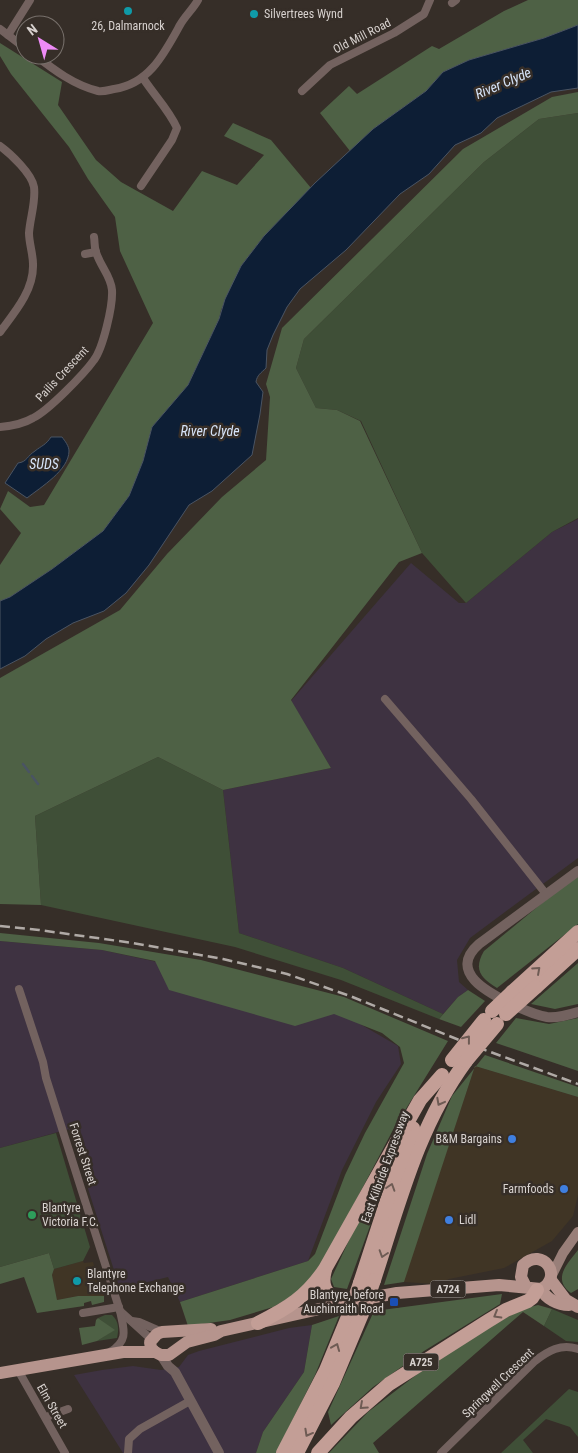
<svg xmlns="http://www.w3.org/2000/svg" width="578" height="1453" viewBox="0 0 578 1453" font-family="'Roboto Condensed',sans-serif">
<rect width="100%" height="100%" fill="#362e28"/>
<g fill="#403525">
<path d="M475,1066l103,31v98l-5,21 -21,25 -48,27 -55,11 -12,5 -34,-2z"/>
<path d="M83,1261l1,2 9,-1 11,34h-26l-21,4 -5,-25 2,-6z"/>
</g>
<g fill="#3e3241">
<path d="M578,519v339l-108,80 -13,22 2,22 9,8 -10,7 -15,17 -100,-46 -104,-35 -16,-143 108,-22 -40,-67 120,-138 48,40h7l86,-71z"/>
<path d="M0,941l102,9 203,44 31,16 62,36 3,18 -25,38 -34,68 -34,91 -128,41 -12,-25 -48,12 -51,-160 -69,19z"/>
<path d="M312,1325l-8,47 -41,60 -7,21h-133l-49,-78 28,-5 31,-4 28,4 18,-3 9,-12 11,-4 90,-23z"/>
</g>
<g fill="#3f4f37">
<path d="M578,113v405l-26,14 -86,71 -44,-50 -61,-132 -24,-11 -21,-2 -20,-40 8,-29 180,-177 55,-43z"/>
<path d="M158,757l65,33 16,143 104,35 100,46 -4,5 -98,-39 -106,-33 -194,-42 -6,-89z"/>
<path d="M56,1133l34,114 -7,14 -29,8 -5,-16 -49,14v-119z"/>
<path d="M552,1309l26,11v22l-12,-1 -22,-15z"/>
<path d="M105,1315h7c7,6 7,15 5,23l-20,3 17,-11 -16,-12z"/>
<path d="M569,1389l9,3v45l-8,-10 -24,-8 -23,21 10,13h-32z"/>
</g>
<g fill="#4e6145">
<path d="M528,0h50v25l-34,13 -75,22 -26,12 -17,19 -53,38 -23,22 -30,-38 29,-27 8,8 75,-48 7,3 65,-38z"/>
<path d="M0,43l62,39 -4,23 38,55 25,22 52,29 29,-40 35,14 27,-30 -40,-19 9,-13 38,17 40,48 -47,48 -23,30 -20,44 -2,9 -31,66 -36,42 -9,34 -14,35 -26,35 -51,38 -42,28 -10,4v-36l21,-32 -21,-24 8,-18 22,16 14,-2 109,-182 -33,-72 -5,-34 -27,-38 -19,-32 -58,-73 -11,-18z"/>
<path d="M578,92v21l-39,6 -55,43 -180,177 -8,29 20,40 21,2 23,11 62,132 -23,9 -108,138 40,68 -108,22 -65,-33 -123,59 6,89 -41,-1v-226l120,-68 47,-56 55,-57 44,-37 4,-63 -4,-13 16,-56 181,-179 89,-52z"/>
<path d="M578,876v48l-81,64c-16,-10 -24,-18 -13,-37l69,-57z"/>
<path d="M0,933l99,10 102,17 143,37 104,44 -54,87 -69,131 -24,32 -28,16 -43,13 -42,6 -8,-24 128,-41 7,-7 30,-79 20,-42 39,-70 -4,-16 -18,-14 -48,-19 -39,12 -126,-36 -14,-29 -53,-11 -102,-9z"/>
<path d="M578,963v41l-23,5 -24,-5z"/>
<path d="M468,990l17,11 -24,26 -22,-8 19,-22z"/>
<path d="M516,1018l33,6 29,-6v53l-82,-28z"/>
<path d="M485,1055l93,32v10l-103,-31 -71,216 -20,3 43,-131 25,-58z"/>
<path d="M364,1208l10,7 -27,74 -13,-2 -3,-8z"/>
<path d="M578,1250v39l-7,4c-19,-14 -4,-29 7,-43z"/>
<path d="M49,1253l5,16 -2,6 5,25 21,-4h26v6l-12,3 -1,-4 -7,2v3l-47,7 -13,-36 -24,7v-17z"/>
<path d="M502,1294l-2,10 -76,47 -51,36 -42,38 -3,-13 46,-101z"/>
<path d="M538,1305l14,4 -8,17 -21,-14 -150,131 6,10h-50l39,-41 56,-43 66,-42 32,-18z"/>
<path d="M339,1316l-24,59 -39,78h-20l7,-21 41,-60 8,-47z"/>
<path d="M98,1318l17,12 -18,11 -15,4 -3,-17 16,-2 1,-6z"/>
</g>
<g fill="#0d1e35" stroke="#4a5463">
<path d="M578,25v63l-27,4 -54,26 -16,15 -26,12 -26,29 -29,20 -54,56 -46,39 -13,18 -14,28 -6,15 -1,18c-5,5 -9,7 -10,14l7,10 -3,22 -8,41 -40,36 -23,14 -40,60 -23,28 -22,18 -31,12 -27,16 -21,17 -25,13v-68l10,-4 42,-28 51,-38 26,-35 14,-35 9,-34 36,-42 31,-66 6,-20 16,-33 23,-30 51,-53 58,-54 53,-38 17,-19 26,-12 75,-22z"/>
<path d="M51,437h11c3,4 7,9 7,14 0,19 -28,36 -42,47l-22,-15 13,-20c9,-1 9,-7 17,-12 6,-5 11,-6 16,-14z"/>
</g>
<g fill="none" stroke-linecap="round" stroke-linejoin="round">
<g stroke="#4a5463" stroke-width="2.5">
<path d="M23,764l6,8"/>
<path d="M32,776l6,8"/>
</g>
<g stroke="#73625f" stroke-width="8">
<path d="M452,3l4,-3"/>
<path d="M0,29l25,19"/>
<path d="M8,35l22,-35"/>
<path d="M35,55c19,15 39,30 63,36 5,1 11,-1 16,-2 35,-5 50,-35 66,-64 5,-9 13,-16 18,-25"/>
<path d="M302,91l28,-26 64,-32 30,-19 6,-14"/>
<path d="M0,146c11,8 32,28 34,41 2,15 -4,31 -5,46 0,10 4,21 4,31 1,26 -18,48 -33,68"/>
<path d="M141,186l31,-46 5,-12c-8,-18 -23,-33 -34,-50"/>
<path d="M85,254l11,-2"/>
<path d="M0,427c11,-1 23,-3 33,-9 15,-7 51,-44 61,-58 9,-12 19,-54 18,-70 -1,-14 -12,-24 -16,-38 -2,-5 -1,-10 -2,-15"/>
<path d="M385,699l86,100 75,95"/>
<path d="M19,989l24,73 3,16 74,233 32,29"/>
<path d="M83,1313l36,-6"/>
<path d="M132,1321l7,1 23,10"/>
<path d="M110,1352c19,-12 14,-22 10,-41"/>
<path d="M18,1370l47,83"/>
<path d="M46,1417l22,-8"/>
<path d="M128,1453l1,-14 11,-10 50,-28"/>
<path d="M441,1453l94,-92c13,-10 26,-18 43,-12"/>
</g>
<g stroke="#73625f" stroke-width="10">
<path d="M578,871l-99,73c-32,28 10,49 32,60 12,5 23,11 36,13 11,1 21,-2 31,-5"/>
<path d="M161,1355l7,11 7,6 44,81"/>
</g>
<path stroke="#997f79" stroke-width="10" d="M552,1275l11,-22 15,-21"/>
<g stroke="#b6948d" stroke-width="12">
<path d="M551,1280l15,20 12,7"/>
<path d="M541,1289c5,10 17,16 28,16"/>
<path d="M155,1352l-4,-4 -1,-6 7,-8 5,-2 49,-3"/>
<path d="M0,1373l123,-21h32l6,3h8l18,-13 27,-7 7,-4 143,-32 33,-6 102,-8 42,4c23,-12 2,-43 -18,-24l-2,12 5,10"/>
</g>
<g stroke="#c39e96" stroke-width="14">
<path d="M536,987l42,-38"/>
<path d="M512,992l66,-60"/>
<path d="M325,1270c-5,18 2,23 14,34"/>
<path d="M374,1280c25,-76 44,-154 92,-219"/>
<path d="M360,1283l33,-101 20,-54"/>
<path d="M258,1323c30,-15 48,-26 67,-54l95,-169 22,-25"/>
<path d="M283,1453l43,-83 24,-58"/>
<path d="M297,1453l36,-70 31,-74"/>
<path d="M318,1453l33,-36 38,-33 99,-63 18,-11 22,-9 4,-3 5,-8"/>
</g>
<path stroke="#b0aaa6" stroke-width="2.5" stroke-dasharray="10 5" stroke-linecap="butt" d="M0,926l39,4 94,13 90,16 64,15 63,22 124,50 104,38"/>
<g stroke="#c39e96" stroke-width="14">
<path d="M492,1011l20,-19"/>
<path d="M506,1014l30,-27"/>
<path d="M452,1060l32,-40"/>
<path d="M466,1061l31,-37"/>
<path d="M364,1309l10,-29"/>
<path d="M350,1312l10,-29"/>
</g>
</g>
<defs><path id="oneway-chevron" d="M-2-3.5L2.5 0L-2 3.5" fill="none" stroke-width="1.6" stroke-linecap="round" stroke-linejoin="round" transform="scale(1.25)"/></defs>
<g stroke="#6e5b54">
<use href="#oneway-chevron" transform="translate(537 970) rotate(-42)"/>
<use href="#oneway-chevron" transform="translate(467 1039) rotate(-52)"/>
<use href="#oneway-chevron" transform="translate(440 1102) rotate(118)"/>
<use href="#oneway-chevron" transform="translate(391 1187) rotate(-72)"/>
<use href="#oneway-chevron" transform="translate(383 1254) rotate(108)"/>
<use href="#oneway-chevron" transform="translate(497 1315) rotate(150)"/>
<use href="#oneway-chevron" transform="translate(336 1347) rotate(-68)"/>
<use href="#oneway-chevron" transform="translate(363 1406) rotate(138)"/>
<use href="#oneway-chevron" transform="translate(308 1433) rotate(119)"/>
</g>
<g fill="#0f9aa8" stroke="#362e28" stroke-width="2">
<circle cx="128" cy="11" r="5"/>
<circle cx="254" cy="14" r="5"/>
<circle cx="77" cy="1281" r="5"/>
</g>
<g fill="#3f7fe0" stroke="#362e28" stroke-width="2">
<circle cx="512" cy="1139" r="5"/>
<circle cx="564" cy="1189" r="5"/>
<circle cx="449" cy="1220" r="5"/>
</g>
<circle fill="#2e9e5b" stroke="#362e28" stroke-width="2" cx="32" cy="1215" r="5"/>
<rect fill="#1a4fb4" stroke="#362e28" stroke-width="2" x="389" y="1297" width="10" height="10" rx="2.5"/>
<g text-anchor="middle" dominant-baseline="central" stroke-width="5" stroke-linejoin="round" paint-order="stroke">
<g fill="#362e28" stroke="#a7a19d" stroke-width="1">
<rect x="430.5" y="1280.5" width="35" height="17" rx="4"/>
<rect x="403.5" y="1353.5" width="35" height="17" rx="4"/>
</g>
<g font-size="11" font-weight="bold" fill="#d8d2cf">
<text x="448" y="1289">A724</text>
<text x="421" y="1362">A725</text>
</g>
<g font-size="12" fill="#d8d2cf" stroke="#362e28" text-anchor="start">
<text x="264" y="14">Silvertrees Wynd</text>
<text x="128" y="26" text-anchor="middle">26, Dalmarnock</text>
<text x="502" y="1139" text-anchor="end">B&amp;M Bargains</text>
<text x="554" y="1189" text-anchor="end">Farmfoods</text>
<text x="42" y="1208">Blantyre<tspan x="42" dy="14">Victoria F.C.</tspan></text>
<text x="459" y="1220">Lidl</text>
<text x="87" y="1274">Blantyre<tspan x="87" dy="14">Telephone Exchange</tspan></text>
<text x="384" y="1295" text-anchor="end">Blantyre, before<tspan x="384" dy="14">Auchinraith Road</tspan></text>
</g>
<g font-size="12" fill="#d8d2cf" stroke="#362e28">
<text transform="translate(362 36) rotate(-27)">Old Mill Road</text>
<text transform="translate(62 374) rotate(-47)">Pailis Crescent</text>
<text transform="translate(83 1154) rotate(72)">Forrest Street</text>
<text transform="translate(385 1167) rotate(-70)">East Kilbride Expressway</text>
<text transform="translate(498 1383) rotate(-44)">Springwell Crescent</text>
<text transform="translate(52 1406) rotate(60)">Elm Street</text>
</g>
<g font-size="14" font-style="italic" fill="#d7e5fa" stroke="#362e28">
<text transform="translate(503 83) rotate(-23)">River Clyde</text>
<text x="210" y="431">River Clyde</text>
<text x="44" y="464">SUDS</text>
</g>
</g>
<g transform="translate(40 40) rotate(323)"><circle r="24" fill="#362e28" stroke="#77706b"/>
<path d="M0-4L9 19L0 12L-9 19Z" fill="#ef8bf7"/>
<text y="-8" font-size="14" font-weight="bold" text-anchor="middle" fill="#d8d2cf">N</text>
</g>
</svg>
